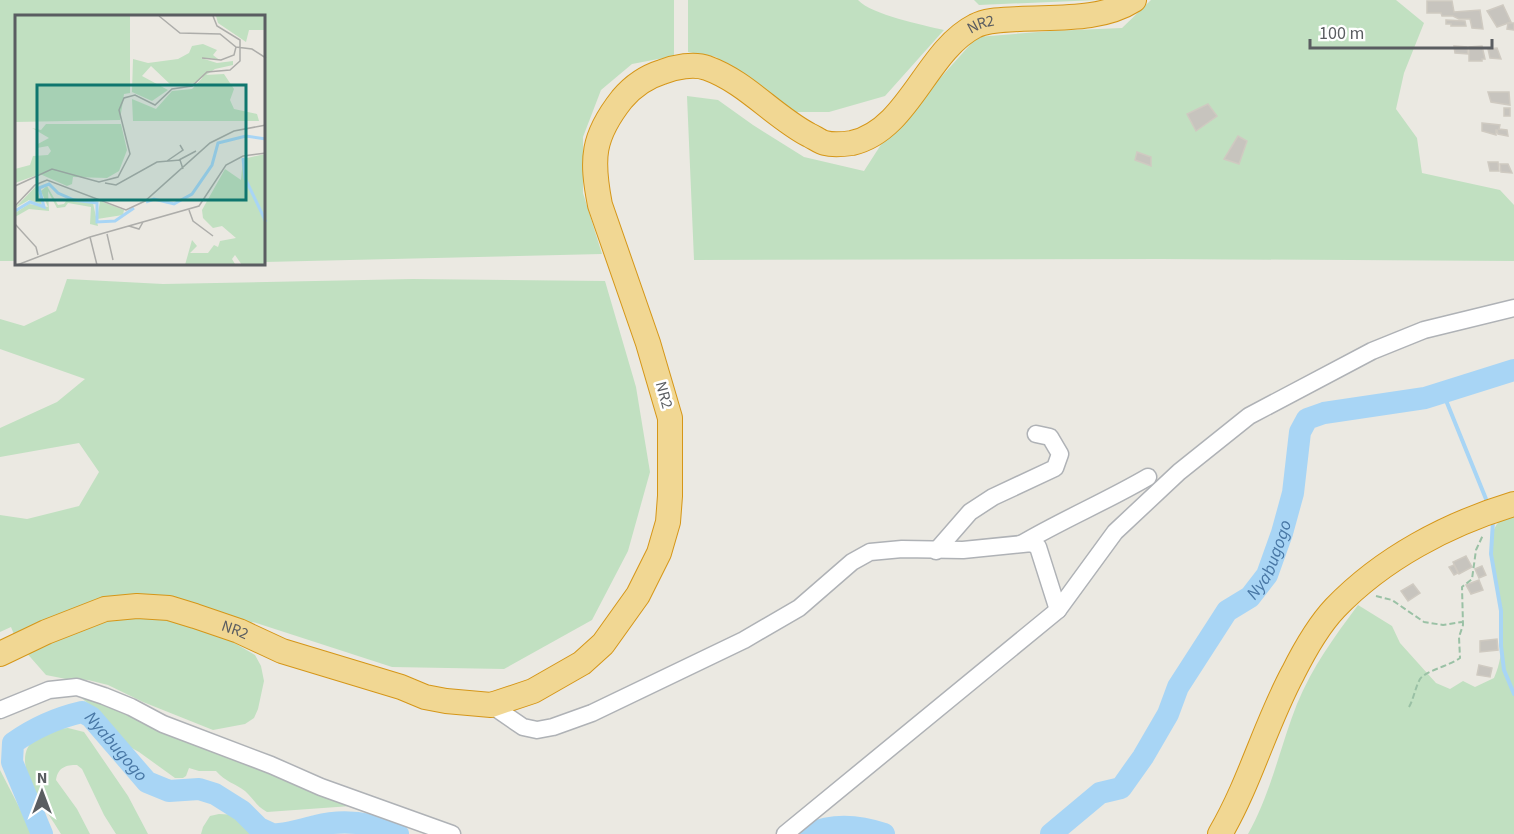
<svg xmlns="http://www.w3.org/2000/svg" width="1514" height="834" viewBox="0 0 1514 834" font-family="'Source Sans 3',sans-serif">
<rect width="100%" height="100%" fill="#ebe9e2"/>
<g fill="#c1e0c1">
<path d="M0,0h674v56l-42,8 -31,26 -18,47v56l19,61 -338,8v-246h-248v245h-16z"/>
<path d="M688,0h170c14,15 65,25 86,30l-59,66 -56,16h-38l-75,-55 -28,-5z"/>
<path d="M974,0h124l-119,5z"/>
<path d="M1151,0h245l28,23 -20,50 -8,36 21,29 5,35 78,17 14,15v56l-352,-2 -468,1 -7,-164 31,4 35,25 51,32 60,14 18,-28 95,-106 74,-6 71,-3z"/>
<path d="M67,279l96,5 250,-5 192,2 31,106 14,85 -22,79 -36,69 -88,49 -112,-2 -139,-45 -14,9 -78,-17 65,24 29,17 6,11 3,15 -6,28 -4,9 -9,6 -32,6 -70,-28 -35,-17 -20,-5 -22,-1 -20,-4 -29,-33 -6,-15 -11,5v-117l27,4 52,-13 20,-34 -20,-29 -79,14v-29l57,-26 28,-23 -85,-30v-30l24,7 32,-15z"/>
<path d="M1514,515v319h-266c23,-41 32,-87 49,-130 15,-37 38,-68 61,-99l34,21 8,17 36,40 14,6 13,-8 12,6 19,-9c9,-20 10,-46 7,-68 -3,-21 -20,-76 0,-90 3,-3 9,-3 13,-5z"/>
<path d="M77,690l21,7 47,22 121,46 52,24 94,31 -21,4 -10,-9 -30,-9 -84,6c-10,-5 -14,-14 -22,-21 -11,-8 -19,-9 -29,-20h-17l-10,-3 -3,8 -3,2h-8l-36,-26 -22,-12 -16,-26 -22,-18 -6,-1 -16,2v-4z"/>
<path d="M68,728l16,4 7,10 37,54 20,38h-32l-12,-19 -22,-46 -5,-4c-11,0 -19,2 -21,15l21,29 13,25h-29c-13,-23 -57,-75 -24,-96 12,-7 18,-9 31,-10z"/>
<path d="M0,770l33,64h-33z"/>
<path d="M219,814l20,1 18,19h-56l2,-7 7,-11z"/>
</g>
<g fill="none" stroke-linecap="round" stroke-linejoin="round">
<g stroke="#a8d5f5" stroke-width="4">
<path d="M1443,393l43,106"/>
<path d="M1493,521l-2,33 10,57v35l3,24 10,24"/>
</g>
<g stroke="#a8d5f5" stroke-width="22">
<path id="s1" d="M42,834l-30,-72 1,-19c21,-15 43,-25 69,-31l9,5 56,65 22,9 30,-2 16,5 27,17 17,17 13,6"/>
<path d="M279,834c13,-1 24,-5 37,-8 27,-7 56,-3 82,8"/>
<path d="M809,834c25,-11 49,-9 75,0"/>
<path id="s2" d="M1051,834l49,-41 21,-5 22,-31 25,-43 10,-27 49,-76 23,-14 17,-22 15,-42 11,-40 7,-61 7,-13 17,-6 101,-15 89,-28"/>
</g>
</g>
<g fill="#c7c4be" stroke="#cfcac1" stroke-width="1.5">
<path d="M1427,1h25l2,11 26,-2 3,19 -11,-1 -2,-9h-11l-6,-3h-11l-1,-3h-14z"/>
<path d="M1503,5l8,17 -14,5 -10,-16z"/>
<path d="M1446,20l19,1 1,5h-15v-2h-5z"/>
<path d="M1508,23h6v7l-7,-1z"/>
<path d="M1454,46l13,1 1,7 -13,-1z"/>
<path d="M1482,46l3,13h-3v2h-13v-14z"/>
<path d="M1497,48l4,11 -11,-1 -2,-9z"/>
<path d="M1488,92h21l1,13 -19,-3z"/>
<path d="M1208,104l9,12 -21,15 -9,-17z"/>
<rect x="1504" y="108" width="6" height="8"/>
<path d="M1482,123l18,2 -1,4 8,1 1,6 -10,-2 -1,-4h-1v5l-14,-4z"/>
<path d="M1238,136l9,5 -8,23 -15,-5z"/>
<path d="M1137,152l14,5v9l-16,-6z"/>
<path d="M1488,162h10l1,9h-9z"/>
<path d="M1500,164h8l4,9 -11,-1z"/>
<path d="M1466,556l6,11 -13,7 -6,-12z"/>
<path d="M1454,565l4,8 -4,2 -5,-8z"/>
<path d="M1482,566l4,9 -7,3 -4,-9z"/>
<path d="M1479,580l4,10 -12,4 -5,-9z"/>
<path d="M1413,584l7,9 -12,8 -7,-10z"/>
<path d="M1497,639l1,11 -18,2v-11z"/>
<path d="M1479,665l13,3 -2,9 -13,-2z"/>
</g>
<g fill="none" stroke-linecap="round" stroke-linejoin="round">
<defs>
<g id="minor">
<path d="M1023,543c41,-24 84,-42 125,-66"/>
<path d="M936,551l34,-39 23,-15 62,-29 5,-14 -10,-17 -14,-3"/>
<path d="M491,705l32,22 14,3 16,-3 39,-14 152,-73 55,-32 53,-46 18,-10 32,-3 61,1 69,-7 6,4 20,63"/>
<path d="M0,710l49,-20 28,-3 27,9 27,11 32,17 108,41 50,22 131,47"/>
<path d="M785,834l273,-224 57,-78 64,-60 70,-56 123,-65 52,-21 90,-22"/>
</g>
<g id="highway">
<path id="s3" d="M0,654l46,-22 59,-23 32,-3 32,2 26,8 44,15 43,20 119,36 24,10 21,4 45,4 42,-14 49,-28 21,-19 35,-49 21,-42 9,-31 2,-26v-78l-22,-75 -48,-138c-9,-46 -8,-68 22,-106 11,-13 24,-22 40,-27 13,-5 32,-9 45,-4 39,14 66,48 102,67 5,2 11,7 16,8 7,2 20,1 27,0 57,-13 74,-92 123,-117 13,-7 30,-6 44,-7 38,-2 82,2 115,-19"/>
<path d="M1220,834c30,-51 45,-109 73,-161 11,-22 25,-47 42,-65 48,-50 113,-84 179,-104"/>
</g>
</defs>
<use href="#minor" stroke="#afb2b6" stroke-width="19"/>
<use href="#highway" stroke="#d59618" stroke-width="26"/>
<g stroke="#9ac1a5" stroke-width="2" stroke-dasharray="6 3" stroke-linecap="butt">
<path d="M1376,596l16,4 32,22 19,3 19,-3"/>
<path d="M1409,707c5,-9 6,-19 11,-28 5,-8 29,-13 40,-21l-1,-21 4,-12 -1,-38 10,-8 4,-29 7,-15"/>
</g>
<use href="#minor" stroke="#fff" stroke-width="16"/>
<use href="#highway" stroke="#f1d793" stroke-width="24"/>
</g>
<g text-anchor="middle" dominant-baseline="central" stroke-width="5" stroke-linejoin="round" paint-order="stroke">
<g font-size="16" fill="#5a5d61" stroke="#fff">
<text stroke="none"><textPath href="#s3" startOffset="1668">NR2</textPath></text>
<text transform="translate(664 395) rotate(75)">NR2</text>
<text stroke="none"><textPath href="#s3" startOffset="248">NR2</textPath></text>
</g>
<g font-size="18" font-style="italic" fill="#4877a5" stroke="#fff">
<text stroke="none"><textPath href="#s2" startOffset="362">Nyabugogo</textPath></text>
<text stroke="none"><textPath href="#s1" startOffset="222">Nyabugogo</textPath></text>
</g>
</g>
<g transform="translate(15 15)">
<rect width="250" height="250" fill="#ebe9e2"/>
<path d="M0,1h115v77l-6,1 -4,26 -105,2zM201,1h49v14h-16l-3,12 -28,-19zM188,29l14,6 -4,5 5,4 -17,-1 16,5 16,-2v4l-18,4 -21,14 -22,3 -21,-20 -9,10 26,14 -16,11 -20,-9 1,-33 15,4 30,-4 11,-6 3,-7zM209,59l10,15 -4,11 4,9 23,5 2,7h-126l-1,-22 24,10 16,-18 20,-2 13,-14zM31,109h75l6,26 -8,21 -12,7 -34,-1 -1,7 -5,2 -27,-12 -25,9v-14l15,-4 3,-9 15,-1 3,-4 -3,-5 -11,2 -1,-3 13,-7 -17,-10 9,2zM250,139v111h-23l-7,-10 -3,4 3,5 -50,1 7,-25 5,6 -7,7h18l6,-8 4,2 2,-6 16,-3 -14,-12 -9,2 -10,-10 -1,-8 23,-41 16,11 2,-21zM21,171l6,19 -13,-5 -14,8zM32,171l11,19 6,-1 4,-6 25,5 5,23 -8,-2 1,-17 -23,-4 -3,4 -8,1 -9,-17 1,20 -20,-2 -14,8v-4l14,-9 19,3 -7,-16zM85,186l24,9 -1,5 -26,4z" fill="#c1e0c1"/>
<path fill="none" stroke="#a8d5f5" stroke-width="3" d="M228,143l2,20 21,44M131,187l8,-3 20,5 18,-10 20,-29 6,-22 28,-7 20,3M0,196l15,-9 14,5 -5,-19 10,-4 9,9 16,7 23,3v19l18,-1 19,-13"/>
<path fill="none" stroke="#adadaa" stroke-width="1.5" d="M144,1l21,17 40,1 16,13 16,2 14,9M187,43l19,2 13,-5 2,-8M164,145l17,-9M152,146l16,-11 -3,-5M90,168l11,2 41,-23 23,-2 3,9M0,171l37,-17 47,13 19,-5 12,-23 -11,-44 5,-12 11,-3 20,10 17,-16 20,-3 15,-14 23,-2 10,-9v-21l-23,-14 -4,-10M0,191l20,-21 12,-5 79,30 19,-9 65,-58 24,-12 32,-6M174,195l4,11 20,15M0,209l21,23 2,8M114,211l10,3 4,-7M92,219l6,26M75,222l7,28M2,250l73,-28 109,-31 27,-41 17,-9 23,-3"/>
<path fill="#0f766e" fill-opacity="0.15" stroke="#0f766e" stroke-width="3" d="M22,70h209v115h-209z"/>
<rect width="250" height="250" fill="none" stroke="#5a5d61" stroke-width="3"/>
</g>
<g transform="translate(42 792)" stroke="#ffffff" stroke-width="4.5" paint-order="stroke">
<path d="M0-4.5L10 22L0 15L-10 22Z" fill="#5a5d61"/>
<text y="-9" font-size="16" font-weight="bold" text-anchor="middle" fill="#5a5d61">N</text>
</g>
<path d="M1310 39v9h182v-9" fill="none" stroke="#5a5d61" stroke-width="3"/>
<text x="1319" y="39" font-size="18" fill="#5a5d61" stroke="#ffffff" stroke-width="4.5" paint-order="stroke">100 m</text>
</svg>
